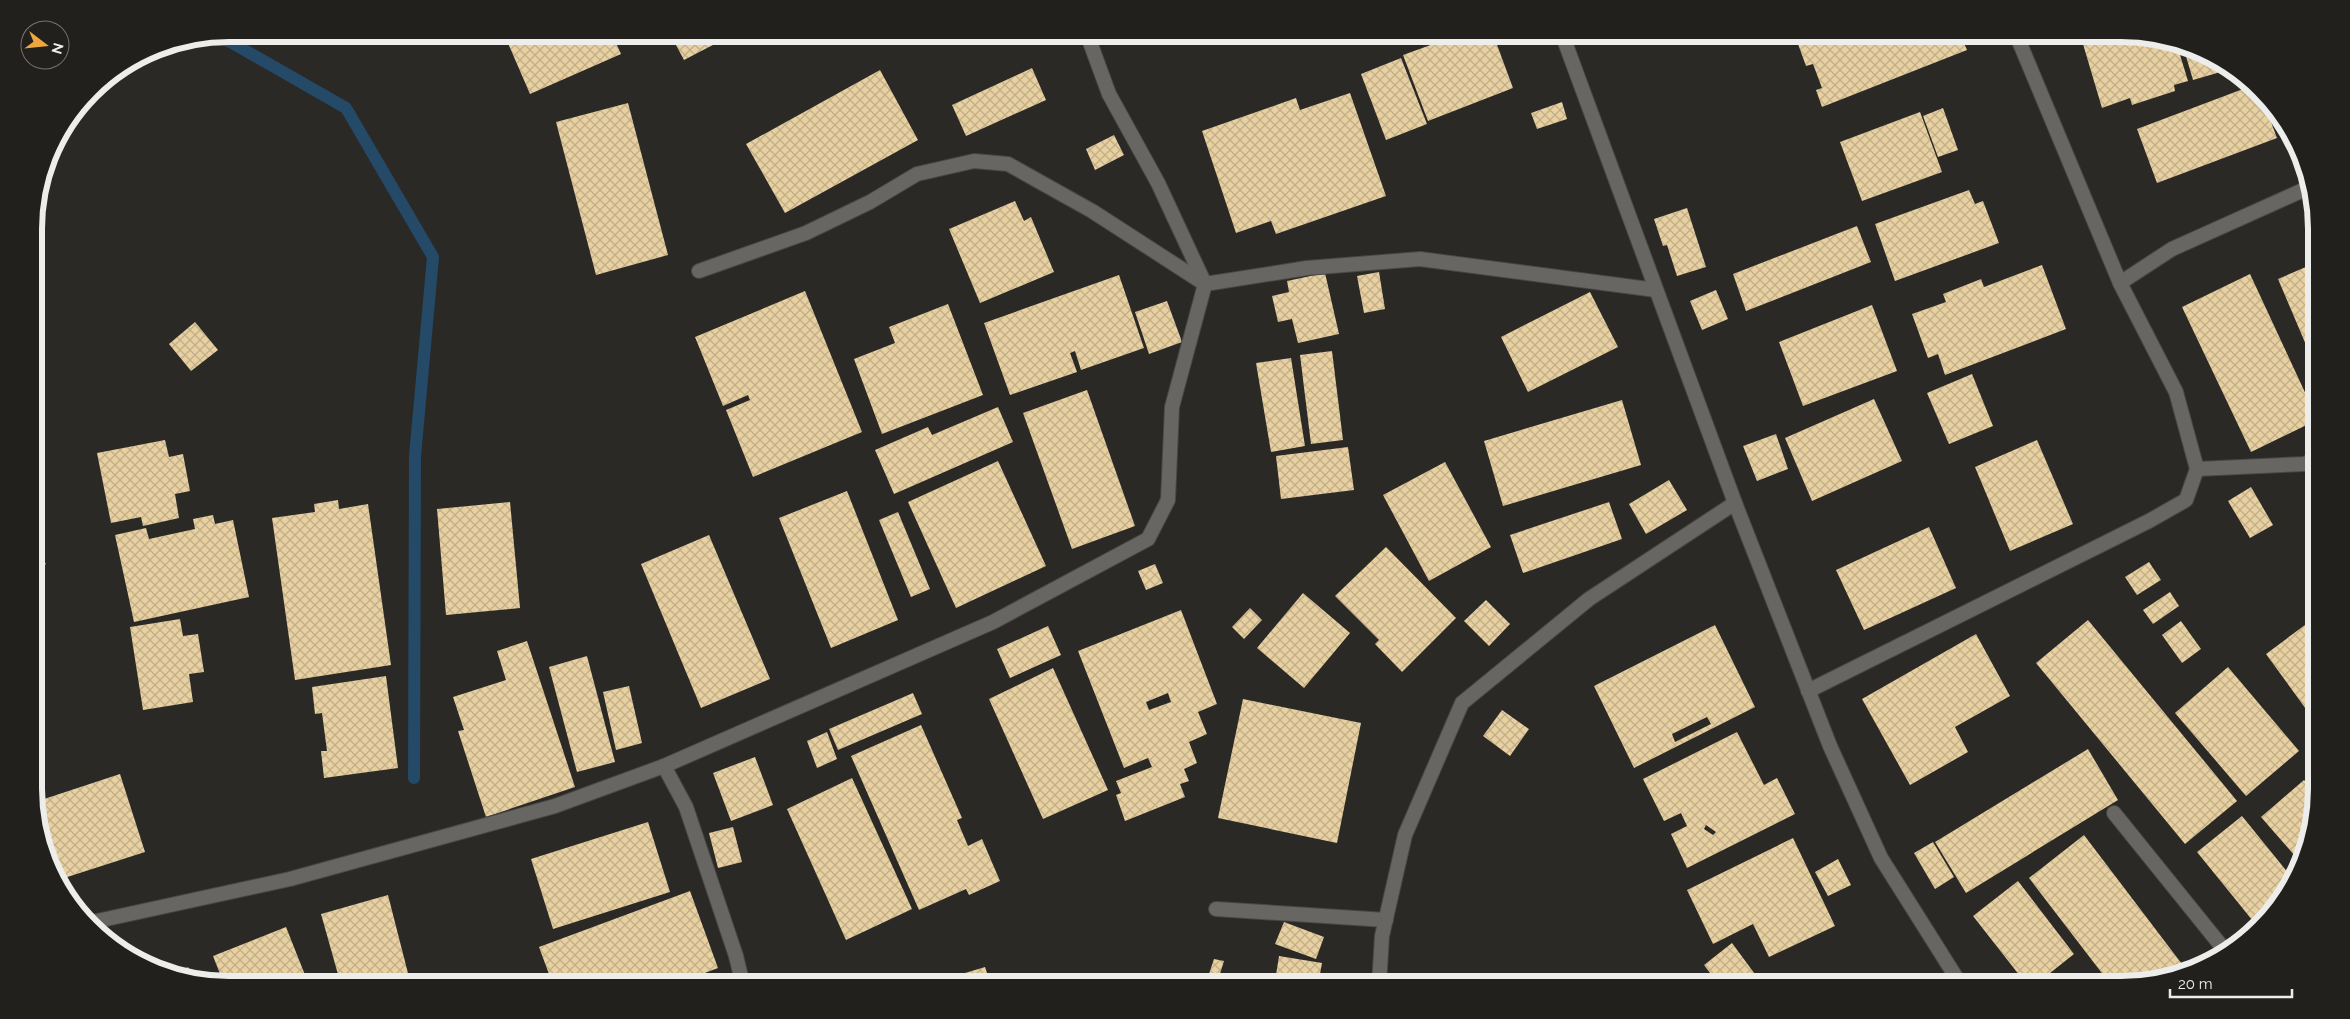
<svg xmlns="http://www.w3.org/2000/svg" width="2350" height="1019" viewBox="0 0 2350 1019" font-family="Raleway,sans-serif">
<defs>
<pattern id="building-cross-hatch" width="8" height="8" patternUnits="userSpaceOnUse" patternTransform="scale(1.25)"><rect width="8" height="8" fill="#e8d0a0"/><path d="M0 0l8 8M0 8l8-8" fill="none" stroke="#c0ae8a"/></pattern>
</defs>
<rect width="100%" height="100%" fill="#2b2926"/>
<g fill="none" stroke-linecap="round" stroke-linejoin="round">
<path stroke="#244a68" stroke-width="12" d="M220,36l126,72 87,149 -18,199 -1,322"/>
</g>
<g fill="url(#building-cross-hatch)" fill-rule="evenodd">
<path d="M504,34h108l9,20 -91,40z"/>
<path d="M670,34h64l-50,26z"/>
<path d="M1461,34h32l20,54 -85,33 -25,-66z"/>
<path d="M1711,34h28l-25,9z"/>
<path d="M1825,34h135l7,16 -145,57 -6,-17 6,-2 -9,-24 -7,2 -8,-22z"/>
<path d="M2080,34h41l56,11 11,36 -14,4 1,6 -43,14 -2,-7 -28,10z"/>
<path d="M2183,46l12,3 36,20 -38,11z"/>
<path d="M1401,58l26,66 -41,16 -25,-66z"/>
<path d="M1032,68l14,32 -80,36 -14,-31z"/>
<path d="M880,70l38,70 -133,73 -39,-69z"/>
<path d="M2251,86l10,9 16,43 -120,45 -20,-54z"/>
<path d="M1350,93l36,103 -110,38 -5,-13 -35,12 -34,-102 94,-33 4,12z"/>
<path d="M1562,102l5,17 -30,10 -6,-16z"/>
<path d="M628,103l40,152 -72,20 -40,-153z"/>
<path d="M1943,108l15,42 -20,7 -15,-41z"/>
<path d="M1920,112l22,60 -80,29 -22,-59z"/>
<path d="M1114,135l10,20 -29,15 -9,-21z"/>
<path d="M1969,190l6,14 8,-3 16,42 -104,38 -20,-57z"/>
<path d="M1015,201l9,20 7,-4 23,55 -74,31 -31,-74z"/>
<path d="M1687,208l19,59 -29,9 -10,-31 -4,1 -9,-27z"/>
<path d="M1857,226l14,36 -125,49 -13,-37z"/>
<path d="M2315,263v103l-37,-87z"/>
<path d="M2042,265l24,64 -121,46 -7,-21 -10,4 -16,-44 34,-12 -3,-8 38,-15 3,8z"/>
<path d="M1379,272l6,37 -21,4 -7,-37z"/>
<path d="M1325,273l14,61 -41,9 -6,-24 -14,3 -6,-26 17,-4 -2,-11z"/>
<path d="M2250,274l65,140v7l-64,31 -69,-145z"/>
<path d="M1119,275l25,73 -63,22 -6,-19 -5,2 7,19 -67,23 -26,-72z"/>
<path d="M1716,290l12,29 -26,11 -12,-29z"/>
<path d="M805,291l57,141 -109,45 -27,-67 24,-10 -2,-5 -25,11 -28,-69z"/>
<path d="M1590,292l28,55 -90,45 -27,-55z"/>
<path d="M1167,301l15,41 -33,12 -14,-42z"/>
<path d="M948,304l35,91 -101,39 -28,-75 41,-16 -6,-16z"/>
<path d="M1872,305l25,66 -94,35 -24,-64z"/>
<path d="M195,322l23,28 -27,21 -22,-27z"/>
<path d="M1332,351l11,89 -32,4 -11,-89z"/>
<path d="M1291,358l14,88 -34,6 -15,-89z"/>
<path d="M1972,374l21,52 -44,18 -22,-51z"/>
<path d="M1087,390l48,136 -63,23 -49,-136z"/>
<path d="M1874,399l28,62 -90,40 -27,-63z"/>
<path d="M1622,400l19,65 -138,41 -19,-65z"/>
<path d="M998,407l15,35 -119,52 -19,-44 53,-23 4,8z"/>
<path d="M1776,434l12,35 -31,12 -14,-35z"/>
<path d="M165,440l4,17 14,-3 7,37 -15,3 4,24 -36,8 -2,-9 -30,6 -14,-70z"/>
<path d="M2037,440l36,84 -63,27 -35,-84z"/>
<path d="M1348,447l6,43 -73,9 -5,-43z"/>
<path d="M998,461l48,105 -90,42 -48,-106z"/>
<path d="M1445,462l46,85 -62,34 -46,-86z"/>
<path d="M1669,480l18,30 -41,24 -17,-30z"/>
<path d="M2251,487l22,38 -23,13 -22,-37z"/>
<path d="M847,491l51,129 -67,28 -52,-130z"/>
<path d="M338,500l1,9 29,-5 23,161 -96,15 -23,-162 43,-6 -1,-8z"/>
<path d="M510,502l10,106 -74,7 -9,-106z"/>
<path d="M1609,502l13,37 -99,34 -13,-38z"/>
<path d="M898,512l32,77 -19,8 -32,-77z"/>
<path d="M213,515l2,9 18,-4 16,77 -115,25 -19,-87 31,-7 3,11 46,-10 -2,-10z"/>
<path d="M1929,527l27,61 -92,42 -28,-60z"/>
<path d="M709,535l61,144 -69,29 -60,-144z"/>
<path d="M1386,547l70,71 -54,54 -27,-28 4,-4 -44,-44z"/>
<path d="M35,549l11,15 -11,8z"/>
<path d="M2149,562l12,18 -24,15 -12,-18z"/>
<path d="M1155,564l8,19 -17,7 -8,-19z"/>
<path d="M2170,592l9,14 -26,18 -10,-14z"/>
<path d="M1303,593l47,40 -46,55 -47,-40z"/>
<path d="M1486,600l24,24 -21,22 -25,-25z"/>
<path d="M1250,608l12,12 -18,19 -12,-12z"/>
<path d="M1181,610l36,94 -19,8 9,22 -18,8 8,21 -13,6 5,12 -9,3 5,13 -60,24 -9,-26 5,-2 -5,-12 36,-14 -4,-9 -24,10 -46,-117zM1168,693l3,9 -22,8 -3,-8z"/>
<path d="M180,619l3,17 15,-2 6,38 -15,2 4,28 -50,8 -13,-83z"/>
<path d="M2088,620l149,181 -52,43 -149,-181z"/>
<path d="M2181,621l20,28 -19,14 -20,-28z"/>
<path d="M2309,622l7,10v91l-50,-69z"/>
<path d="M1715,625l40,82 -121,61 -40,-82zM1707,717l4,7 -36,18 -3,-8z"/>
<path d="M1048,626l13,29 -51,23 -13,-29z"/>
<path d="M1976,634l34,62 -55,31 13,25 -58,33 -48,-86z"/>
<path d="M527,641l48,146 -89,30 -28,-86 6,-1 -11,-33 53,-17 -9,-29z"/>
<path d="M587,656l28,106 -38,10 -28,-105z"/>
<path d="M2228,667l71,84 -53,45 -71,-83z"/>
<path d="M1053,668l55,122 -65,29 -54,-120z"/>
<path d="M386,676l12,92 -74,10 -3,-27h6l-5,-38 -7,1 -3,-27z"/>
<path d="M629,686l13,57 -26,7 -13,-58z"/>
<path d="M913,693l9,21 -84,36 -9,-21z"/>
<path d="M1243,699l118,24 -24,120 -119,-25z"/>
<path d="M1502,710l27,19 -19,27 -27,-20z"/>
<path d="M921,725l41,93 -5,2 11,26 14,-7 18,42 -31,14 -3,-6 -47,21 -68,-154z"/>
<path d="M827,732l10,27 -20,9 -10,-27z"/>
<path d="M1737,732l27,53 13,-7 18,36 -108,54 -16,-34 16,-8 -6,-13 -17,8 -21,-42zM1706,825l10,7 -3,3 -9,-6z"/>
<path d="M2088,749l30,51 -152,93 -31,-51z"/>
<path d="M755,757l18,48 -42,16 -18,-48z"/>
<path d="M120,774l25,78 -87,28 -9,-15 -14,-49v-14z"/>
<path d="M852,778l60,131 -66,31 -59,-131z"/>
<path d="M2304,780l12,13 -14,71 -41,-47z"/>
<path d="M2242,816l51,63 -17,30 -19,17 -60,-74z"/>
<path d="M648,822l22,70 -117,37 -22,-70z"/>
<path d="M733,827l9,35 -24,6 -9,-35z"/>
<path d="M2084,835l104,137 -55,13h-22l-82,-107z"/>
<path d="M1793,838l42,88 -66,31 -16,-33 -40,20 -26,-54z"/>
<path d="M1933,842l21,35 -19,12 -21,-36z"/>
<path d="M1838,859l13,26 -23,11 -13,-24z"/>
<path d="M2018,881l56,73 -39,31h-8l-54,-69z"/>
<path d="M690,891l28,77 -45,17h-120l-14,-38z"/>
<path d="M388,895l23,90h-70l-20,-71z"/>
<path d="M1284,922l40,15 -8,22 -41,-15z"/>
<path d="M286,927l23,58 -85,-1 -11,-28z"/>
<path d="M1732,943l31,42h-44l-15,-20z"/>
<path d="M1279,956l43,7 -4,22h-37l2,-9 -7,-1z"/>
<path d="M1214,959l10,2 -6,19 -10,-3z"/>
<path d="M188,967l6,11 -19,-4z"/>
<path d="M985,967l6,18h-55l-1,-3z"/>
<path d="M1875,977l9,8h-16z"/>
</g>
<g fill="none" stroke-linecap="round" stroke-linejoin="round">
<defs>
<g id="service">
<path d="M2197,469l107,-5 11,-4"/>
<path d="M2114,813l113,140"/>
<path d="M1216,909l170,11"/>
</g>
<g id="minor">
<path d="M1562,34l173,469 95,243 51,112 80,127"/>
<path d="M699,271l107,-38 64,-31 47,-28 57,-13 34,3 84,47 113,73 102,-16 113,-9 236,31"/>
<path d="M2120,283l52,-34 138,-62"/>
<path d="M1808,691l341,-170 37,-21 11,-31 -21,-77 -56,-109 -104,-249"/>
<path d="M664,766l22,41 50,149 7,29"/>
<path d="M88,923l202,-44 265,-73 109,-40 329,-144 155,-83 20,-39 4,-93 33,-123 -47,-101 -49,-89 -22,-60"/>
<path d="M1379,985l3,-49 23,-101 57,-132 127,-104 146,-96"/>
</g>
</defs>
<use href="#service" stroke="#474744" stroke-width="16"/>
<use href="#minor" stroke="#474744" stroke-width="16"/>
<use href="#service" stroke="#686663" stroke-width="14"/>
<use href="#minor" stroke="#686663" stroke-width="14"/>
</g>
<path d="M0 0H2350V1019H0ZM229 42H2121A187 187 0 0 1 2308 229V789A187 187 0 0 1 2121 976H229A187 187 0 0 1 42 789V229A187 187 0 0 1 229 42Z" fill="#21201d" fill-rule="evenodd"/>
<path fill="none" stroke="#ededeb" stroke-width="6" d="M229 42H2121A187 187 0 0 1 2308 229V789A187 187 0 0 1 2121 976H229A187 187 0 0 1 42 789V229A187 187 0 0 1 229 42Z"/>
<g transform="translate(45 45) rotate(106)"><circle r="24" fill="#21201d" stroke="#73726f"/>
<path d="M0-4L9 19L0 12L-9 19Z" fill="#eea73d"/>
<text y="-8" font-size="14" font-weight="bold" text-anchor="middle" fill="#ededeb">N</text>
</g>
<path d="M2170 989v8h122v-8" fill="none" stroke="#ededeb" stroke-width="2.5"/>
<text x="2178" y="989" font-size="15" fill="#ededeb" stroke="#21201d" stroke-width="4" paint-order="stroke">20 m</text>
</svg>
